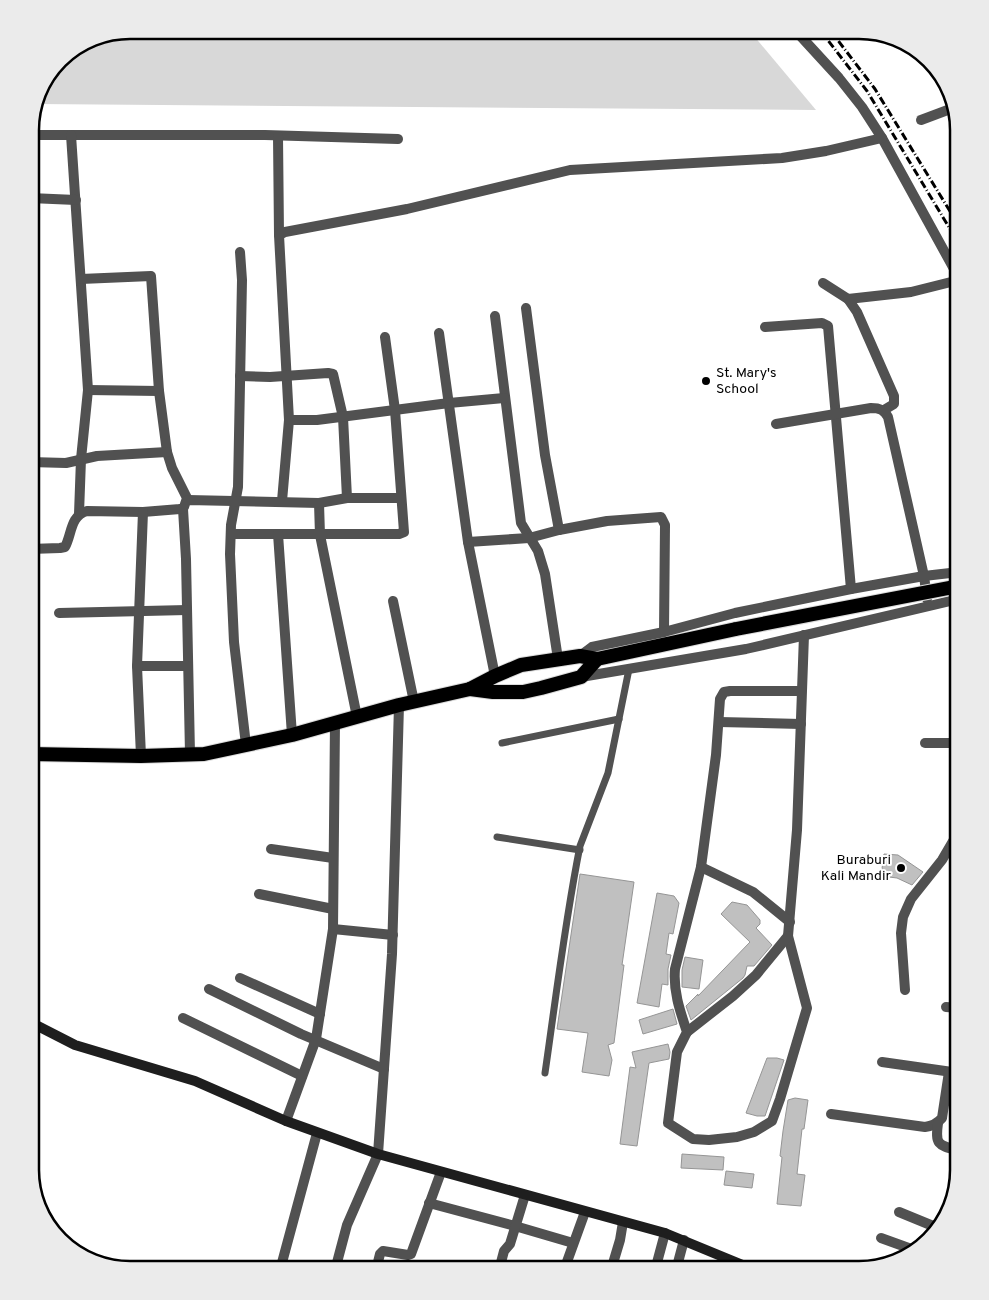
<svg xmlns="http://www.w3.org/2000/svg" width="989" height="1300" viewBox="0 0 989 1300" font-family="Overpass,sans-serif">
<rect width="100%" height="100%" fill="#fff"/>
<path fill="#d8d8d8" d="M130,30h619l67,80 -781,-6 5,-19 24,-30 28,-18z"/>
<g fill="#c0c0c0" stroke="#959595">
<path d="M884,854l14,1 25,17 -11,13 -15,-7 -16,-2z"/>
<path d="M580,874l54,8 -12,83h2l-10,78 -6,2 4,15 -3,16 -27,-4 6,-39 -31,-4z"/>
<path d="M657,893l17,3 5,7 -6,31 -4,-1 -3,21 5,1 -3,14v16l-6,-1 -3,23 -22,-4z"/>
<path d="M732,902l15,3 13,15v4l-4,4 16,17 -18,21h-7l-2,9 -2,3 -52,42 -5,-14 12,-12v2l52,-54 -29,-28z"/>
<path d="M685,957l18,3 -4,29 -17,-2v-17z"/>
<path d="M673,1009l4,15 -34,10 -4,-14z"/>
<path d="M668,1044l2,8 -1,7 -20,4 -12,83 -17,-2 10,-77 6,1 -4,-16z"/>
<path d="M767,1058h10l7,2 -19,56h-8l-11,-3z"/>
<path d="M795,1098l13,2 -4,29h-2l-5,45 8,1 -4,31 -24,-2 5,-47 -2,-1 3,-25 5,-31z"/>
<path d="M682,1154l42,3 -1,13 -42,-2z"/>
<path d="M726,1171l28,3 -2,14 -28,-3z"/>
</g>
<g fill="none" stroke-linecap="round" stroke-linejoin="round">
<defs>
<g id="trunk">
<path d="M470,689l23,3h30l18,-4 40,-11 16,-18"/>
<path d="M30,754l111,2 63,-2 88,-19 107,-30 71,-16 25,-13 26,-11 59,-9 17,3 139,-30"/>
</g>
</defs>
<use href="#trunk" stroke="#dbdbdb" stroke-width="16"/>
<g stroke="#515151" stroke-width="7">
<path d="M502,743l117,-24"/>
<path d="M497,837l83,13"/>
<path d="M545,1073c11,-76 20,-152 35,-227l28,-73 21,-104"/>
</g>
<g stroke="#515151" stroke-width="10">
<path d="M795,30l44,48 23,29 20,31 77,140"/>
<path d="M921,120l32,-12"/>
<path d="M30,135h235l133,4"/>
<path d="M71,135l17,255 -7,69 -2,55"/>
<path d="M278,136l1,99 10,185 -7,81"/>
<path d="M30,198l46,2"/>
<path d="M279,235l6,-3 122,-23 163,-39 212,-12 44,-7 56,-13"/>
<path d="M240,252l2,28 -4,207 -7,38 -1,29 4,88 12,103"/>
<path d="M81,279l70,-3 8,115 8,61 5,16 16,32"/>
<path d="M823,283l25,16 9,13 37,84v8l-10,6"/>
<path d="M848,299l63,-7 48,-12"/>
<path d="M526,308l19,147 14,75"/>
<path d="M495,316l26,207 17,28 7,23 13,85"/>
<path d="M765,327l57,-4 6,3 23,263"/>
<path d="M439,333l29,209 27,134"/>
<path d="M240,376l30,1 58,-4 5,1 10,43 4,81"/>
<path d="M88,390l71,1"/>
<path d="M30,396l1,-8"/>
<path d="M289,420h28l132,-17 55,-5"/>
<path d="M776,424l95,-16c9,0 13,2 17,9l36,159 3,23"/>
<path d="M30,462l36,1 31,-7 70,-4"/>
<path d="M319,503l1,32 37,182"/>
<path d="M183,509l3,50 4,195"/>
<path d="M231,534h168l5,-2 -9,-122 -10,-73"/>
<path d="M278,534l14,201"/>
<path d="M468,542l61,-4 30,-8 48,-9 54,-4 4,8 -1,107"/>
<path d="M30,549l30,-1 5,-1c7,-13 5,-31 22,-36l56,1 37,-3 4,-2 2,-6 2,-1 131,3 28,-5h54"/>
<path d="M393,601l21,101"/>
<path d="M59,613l128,-3"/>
<path d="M580,656l12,-9 72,-15 71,-19 116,-24 73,-13 35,-4"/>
<path d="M137,666h51"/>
<path d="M581,677l165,-28 213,-50"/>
<path d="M802,691h-72l-6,1 -4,7 -4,56 -15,112 -26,102c-2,22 5,42 12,63l-10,20 -9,71 25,16 16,1 28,-3 17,-5 18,-11 8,-22 27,-91 -19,-72 9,-106 7,-195"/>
<path d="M719,722l82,2"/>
<path d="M925,743h34"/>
<path d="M141,756l-4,-90 6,-154"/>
<path d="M271,849l62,9"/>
<path d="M701,867l52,25 37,30"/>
<path d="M259,894l74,15"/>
<path d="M333,929l60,6"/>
<path d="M240,978l80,36"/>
<path d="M209,989l92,45 83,35"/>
<path d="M905,990l-4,-57 2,-16 8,-18 31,-39 17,-29"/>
<path d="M946,1007l13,1"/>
<path d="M183,1018l119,58"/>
<path d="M687,1032l46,-36 23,-21 32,-39"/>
<path d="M882,1062l77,11"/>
<path d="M831,1114l94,13c7,-1 12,-3 17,-9l7,-46"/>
<path d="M286,1121l30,-82 17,-110 2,-206"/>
<path d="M938,1123c-3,22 0,22 21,28"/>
<path d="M429,1203l86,23 58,17"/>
<path d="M899,1212l39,16"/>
<path d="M881,1238l36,13"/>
<path d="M474,1265l12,5"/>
<path d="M280,1270l37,-137"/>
<path d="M335,1270l12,-45 31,-71 14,-200 7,-249"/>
<path d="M376,1270l4,-16 3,-3 25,4 3,-1 30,-82"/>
<path d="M499,1270l5,-19 6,-7 15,-49"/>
<path d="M564,1270l21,-58"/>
<path d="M611,1270l9,-30 3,-18"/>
<path d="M655,1270l10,-37"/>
<path d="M676,1270l8,-30"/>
</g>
<path stroke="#1e1e1e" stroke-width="10" d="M30,1022l45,23 120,36 91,40 92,33 287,79 90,37"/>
<use href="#trunk" stroke="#000" stroke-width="14"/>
<g stroke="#000" stroke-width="3" stroke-dasharray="8 2.5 1 2.5" stroke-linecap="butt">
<path d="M820,30l47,61 92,153"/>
<path d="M830,30l45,59 84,137"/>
</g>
<defs>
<path id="trunk-bridge" d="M736,629l223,-43"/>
</defs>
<use href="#trunk-bridge" stroke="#dbdbdb" stroke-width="16" stroke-linecap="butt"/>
<use href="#trunk-bridge" stroke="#000" stroke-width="14"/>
</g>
<g fill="#000" stroke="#fff" stroke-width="2">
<circle cx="706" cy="381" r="5"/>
<circle cx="901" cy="868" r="5"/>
</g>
<g text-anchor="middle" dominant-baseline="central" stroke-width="4" stroke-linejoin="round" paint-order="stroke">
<g font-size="14" fill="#000" stroke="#fff" text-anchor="start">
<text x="716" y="373">St. Mary's<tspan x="716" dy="16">School</tspan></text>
<text x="891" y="860" text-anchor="end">Buraburi<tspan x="891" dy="16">Kali Mandir</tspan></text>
</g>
</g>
<path d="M0 0H989V1300H0ZM130 39H859A91 91 0 0 1 950 130V1170A91 91 0 0 1 859 1261H130A91 91 0 0 1 39 1170V130A91 91 0 0 1 130 39Z" fill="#ebebeb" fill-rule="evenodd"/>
<path fill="none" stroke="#000" stroke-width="2.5" d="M130 39H859A91 91 0 0 1 950 130V1170A91 91 0 0 1 859 1261H130A91 91 0 0 1 39 1170V130A91 91 0 0 1 130 39Z"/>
</svg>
